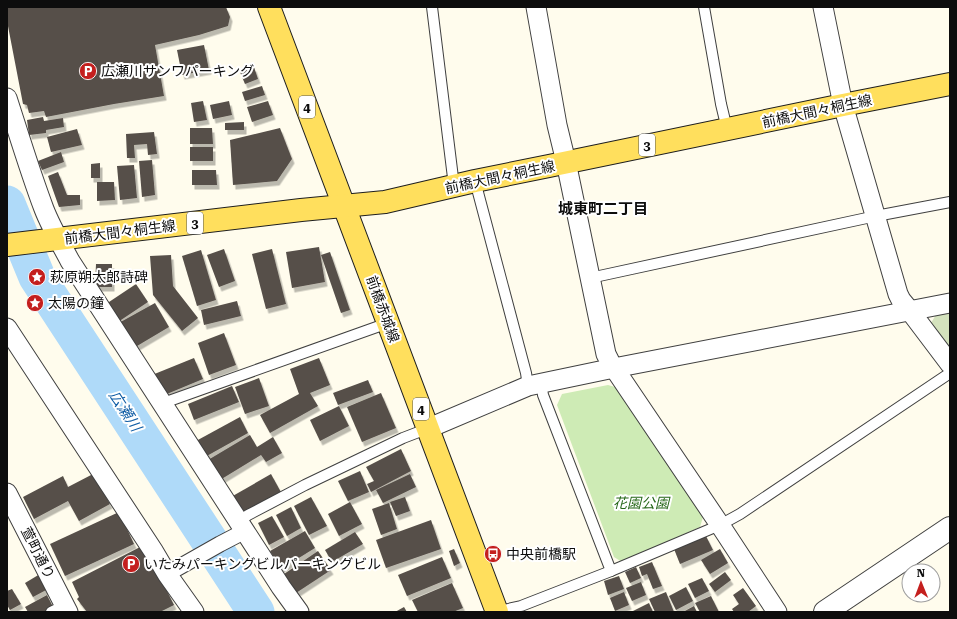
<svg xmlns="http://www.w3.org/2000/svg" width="957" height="619" viewBox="0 0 957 619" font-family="'Roboto Serif','Noto Sans JP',serif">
<defs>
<filter id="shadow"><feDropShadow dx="2.5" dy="4.5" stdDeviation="0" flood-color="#0004"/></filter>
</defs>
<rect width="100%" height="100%" fill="#fffced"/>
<path fill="#ceebb5" d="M608,385l7,2 88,130 -3,10 -78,35 -8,-5 -57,-152 5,-11z"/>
<path fill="#d4e2bd" d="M950,310v38l-19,-25 6,-10z"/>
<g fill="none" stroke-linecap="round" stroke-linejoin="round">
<path stroke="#afdaf9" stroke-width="37" d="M7,204l30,73 219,335"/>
</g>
<g fill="#564f49" filter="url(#shadow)">
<path d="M7,7h219l4,10 -2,9 -29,9 -44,10 9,51 -50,8 -68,13 -2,-6 -15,2 -2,-8 -4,-1 -16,-83z"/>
<path d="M204,45l5,25 -27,5 -5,-25z"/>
<path d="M254,67l4,12 -13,5 -5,-12z"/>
<path d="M262,86l3,9 -20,6 -3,-9z"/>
<path d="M203,101l4,19 -13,2 -3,-19z"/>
<path d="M229,101l3,14 -19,4 -3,-14z"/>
<path d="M268,101l5,14 -21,7 -5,-15z"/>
<path d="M43,117l1,4 19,-3 1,9 -18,3v3l-17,2 -2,-15z"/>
<path d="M244,122v8h-19v-7z"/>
<path d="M190,128h22l1,16h-23z"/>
<path d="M280,128l12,31 -15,22 -44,4 -3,-45z"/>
<path d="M77,129l5,16 -31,7 -4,-15z"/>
<path d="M154,132l3,22 -9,1 -1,-11 -13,1 1,13h-8l-1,-24z"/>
<rect x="190" y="147" width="23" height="14"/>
<path d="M61,152l3,10 -22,8 -4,-9z"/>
<path d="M152,160l3,35 -13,2 -3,-36z"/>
<path d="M100,163v15h-9v-14z"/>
<path d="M134,165l3,33 -17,2 -3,-34z"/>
<path d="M192,170h24l1,15h-25z"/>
<path d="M58,172l9,23h13v10l-21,2 -11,-31z"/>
<path d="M97,182h17l1,18 -18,1z"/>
<path d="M319,247l6,35 -33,6 -6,-36z"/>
<path d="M224,249l11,32 -16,6 -12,-32z"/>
<path d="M272,249l14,55 -20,5 -14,-55z"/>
<path d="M201,250l15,50 -19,6 -15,-50z"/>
<path d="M330,252l20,58 -9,3 -20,-58z"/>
<path d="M171,255l2,31 25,32 -16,13 -29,-36 -3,-39z"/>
<path d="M96,264h16v23h-17z"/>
<path d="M136,284l12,18 -30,20 -12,-18z"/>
<path d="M237,301l4,15 -37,9 -3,-15z"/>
<path d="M155,303l14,24 -37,22 -15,-25z"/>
<path d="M224,333l12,32 -27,10 -11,-32z"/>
<path d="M194,358l9,21 -41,17 -10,-21z"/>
<path d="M319,358l11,27 -20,8 8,13 -48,27 -10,-18 39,-21 -9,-25z"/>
<path d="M259,378l10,28 -24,8 -10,-27z"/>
<path d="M368,380l5,12 -35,13 -5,-12z"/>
<path d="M232,386l7,16 -45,18 -6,-16z"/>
<path d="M381,393l15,35 -34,14 -15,-35z"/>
<path d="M339,406l10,20 -29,15 -10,-21z"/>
<path d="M240,417l8,16 -43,24 -9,-16z"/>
<path d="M250,435l7,12 16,-10 9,16 -16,9 -5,-7 -41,25 -12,-20z"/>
<path d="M401,449l10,22 -40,21 -4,-8 7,-3 -8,-14z"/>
<path d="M360,471l9,21 -21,9 -10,-20z"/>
<path d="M93,474l17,30 -31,17 -11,-20 -34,18 -11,-22 40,-21 5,11z"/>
<path d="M271,474l11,20 -40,22 -11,-19z"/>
<path d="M410,474l6,13 -33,16 -7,-13z"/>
<path d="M311,497l16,29 -18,9 -15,-29z"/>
<path d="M405,497l5,14 -14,5 -6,-14z"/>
<path d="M350,502l12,22 -23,12 -11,-22z"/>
<path d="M389,503l8,26 -16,6 -9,-26z"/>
<path d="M291,507l10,21 -14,8 -11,-21z"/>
<path d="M119,512l15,32 -69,32 -15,-32z"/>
<path d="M272,516l12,21 -15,8 -11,-22z"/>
<path d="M431,520l10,29 -55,19 -10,-28z"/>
<path d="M305,531l10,17 -34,21 -11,-18z"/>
<path d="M355,532l8,12 -31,18 -7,-12z"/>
<path d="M706,536l7,14 -33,14 -6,-15z"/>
<path d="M144,545l30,60 -14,7h-73l-10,-13 2,-2 -7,-15z"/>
<path d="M454,549l6,14 -6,3 -5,-15z"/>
<path d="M720,549l8,14 -18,11 -9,-14z"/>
<path d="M318,551l13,19 -35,23 -12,-19z"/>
<path d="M442,557l9,21 -44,18 -9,-21z"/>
<path d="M652,562l10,24 -9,3 -6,-15 -5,2 -3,-9z"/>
<path d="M636,567l5,11 -11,5 -5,-11z"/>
<path d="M725,572l6,8 -16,12 -6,-8z"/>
<path d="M40,574l8,15 -15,8 -8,-14z"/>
<path d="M619,576l5,13 -16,6 -4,-14z"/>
<path d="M702,578l7,13 -14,7 -7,-14z"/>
<path d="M641,582l5,13 -14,6 -6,-13z"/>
<path d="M452,583l11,25 -10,4h-35l-6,-12z"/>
<path d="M686,587l7,14 -17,9 -7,-14z"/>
<path d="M743,588l13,18 -8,6h-14l-2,-3 7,-5 -6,-9z"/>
<path d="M12,589l9,15 -11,6 -3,-5v-14z"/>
<path d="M624,592l5,13 -14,6 -5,-13z"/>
<path d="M666,592l8,20h-19l-6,-13z"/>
<path d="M47,595l7,14 -6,3h-20l-3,-5z"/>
<path d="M711,596l8,16h-19l-5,-9z"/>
<path d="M649,603l4,9h-22z"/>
<path d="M694,606l3,6h-14z"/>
<path d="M404,607l3,5h-12z"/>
</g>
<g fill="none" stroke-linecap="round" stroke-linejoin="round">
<defs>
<g id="service">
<path d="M432,7l22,179"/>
<path d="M704,7l17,97 6,25"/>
<path d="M475,181l51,192 2,13"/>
<path d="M590,278l286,-62 74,-14"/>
<path d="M541,383l2,12 68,176"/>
<path d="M163,405l6,-4 219,-78"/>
<path d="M239,521l9,-6 57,-30 98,-47 26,-10"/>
<path d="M51,612l14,-7"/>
<path d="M495,612l26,-6 90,-35 109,-46 20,-11 210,-141"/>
</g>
<path id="pedestrian" d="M167,574l53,-30 25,-13"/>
<g id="minor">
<path d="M536,7l21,118 9,37 40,192 4,8 110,163 57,87"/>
<path d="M823,7l20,98 55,189 3,6 9,11 40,53"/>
<path d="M7,98c12,37 23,74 37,111 7,18 17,35 26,52l211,326 18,25"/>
<path d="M7,328l147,224 13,22 27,38"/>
<path d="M429,428l99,-42 86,-18 336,-65"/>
<path d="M7,493l61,119"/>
</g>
<path id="tertiary" d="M825,612l125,-84"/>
<g id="primary">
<path d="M269,7c77,201 152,403 228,605"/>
<path d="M7,245l294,-35 84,-8 90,-21 74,-15 294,-61 107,-21"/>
</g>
</defs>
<use href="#service" stroke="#404040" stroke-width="12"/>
<use href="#pedestrian" stroke="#404040" stroke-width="17"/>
<use href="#minor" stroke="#404040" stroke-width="21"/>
<use href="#tertiary" stroke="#404040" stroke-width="24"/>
<use href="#primary" stroke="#1e1e1e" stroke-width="24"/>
<use href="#service" stroke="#fff" stroke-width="10"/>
<use href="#pedestrian" stroke="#fff" stroke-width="15"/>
<use href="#minor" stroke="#fff" stroke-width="19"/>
<use href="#tertiary" stroke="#fff" stroke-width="22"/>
<use href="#primary" stroke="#ffdf5d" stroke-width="22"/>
</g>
<defs>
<symbol id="parking-disc" viewBox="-11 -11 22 22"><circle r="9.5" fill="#c41f1e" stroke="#fff"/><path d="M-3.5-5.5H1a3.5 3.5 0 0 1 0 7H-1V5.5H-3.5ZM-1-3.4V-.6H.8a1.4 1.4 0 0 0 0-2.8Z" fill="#fff"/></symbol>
<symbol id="sight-disc" viewBox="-11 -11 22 22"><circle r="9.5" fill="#c41f1e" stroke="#fff"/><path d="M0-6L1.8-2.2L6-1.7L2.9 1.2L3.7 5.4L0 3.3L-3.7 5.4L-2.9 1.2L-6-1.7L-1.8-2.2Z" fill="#fff"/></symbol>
<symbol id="bus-disc" viewBox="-11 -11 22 22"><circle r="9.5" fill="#c41f1e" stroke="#fff"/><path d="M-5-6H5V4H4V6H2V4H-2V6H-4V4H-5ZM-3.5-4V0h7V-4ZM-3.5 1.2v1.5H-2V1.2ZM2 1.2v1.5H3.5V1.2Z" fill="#fff"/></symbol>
</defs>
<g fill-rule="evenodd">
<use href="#parking-disc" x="78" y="61" width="20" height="20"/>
<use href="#sight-disc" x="27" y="267" width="20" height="20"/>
<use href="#sight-disc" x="25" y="293" width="20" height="20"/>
<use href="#bus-disc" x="483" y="544" width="20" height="20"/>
<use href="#parking-disc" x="121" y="554" width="20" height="20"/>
</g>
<g text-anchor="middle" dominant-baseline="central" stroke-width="4" stroke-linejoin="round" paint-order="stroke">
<g fill="#fff" stroke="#565656" stroke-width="1">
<rect x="299" y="96" width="16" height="22" rx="3"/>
<rect x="639" y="134" width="16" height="22" rx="3"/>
<rect x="187" y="212" width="16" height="22" rx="3"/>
<rect x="413" y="398" width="16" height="22" rx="3"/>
</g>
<g font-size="13" font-weight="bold" fill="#0d0d0d">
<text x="307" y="107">4</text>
<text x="647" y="145">3</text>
<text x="195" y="223">3</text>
<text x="421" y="409">4</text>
</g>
<g font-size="14" fill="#0d0d0d" stroke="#fff" text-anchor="start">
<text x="101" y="71">広瀬川サンワパーキング</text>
<text x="50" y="277">萩原朔太郎詩碑</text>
<text x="48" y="303">太陽の鐘</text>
<text x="506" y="554">中央前橋駅</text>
<text x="144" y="564">いたみパーキングビルパーキングビル</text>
</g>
<g font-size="14" fill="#0d0d0d" stroke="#fff">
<text transform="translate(817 111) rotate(-12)">前橋大間々桐生線</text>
<text transform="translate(500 177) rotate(-12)">前橋大間々桐生線</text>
<text transform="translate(120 232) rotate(-7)">前橋大間々桐生線</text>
<text transform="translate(383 309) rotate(70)">前橋赤城線</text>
<text transform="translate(38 553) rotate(63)">萱町通り</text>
</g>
<g font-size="14" font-style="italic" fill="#27681a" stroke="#fff">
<text x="641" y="503">花園公園</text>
</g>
<g font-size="15" font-weight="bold" fill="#0d0d0d" stroke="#fff">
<text x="603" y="209">城東町二丁目</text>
</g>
<g font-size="15" font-style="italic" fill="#105da5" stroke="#fff">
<text transform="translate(125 411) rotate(57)">広瀬川</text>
</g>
</g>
<rect width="957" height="619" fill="none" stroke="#0d0d0d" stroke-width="16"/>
<g transform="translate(921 583) rotate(359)"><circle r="19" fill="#ffffff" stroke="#9e9e9e"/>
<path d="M0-3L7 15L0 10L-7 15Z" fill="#c41f1e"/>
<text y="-6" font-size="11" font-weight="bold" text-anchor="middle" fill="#0d0d0d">N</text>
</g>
</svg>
